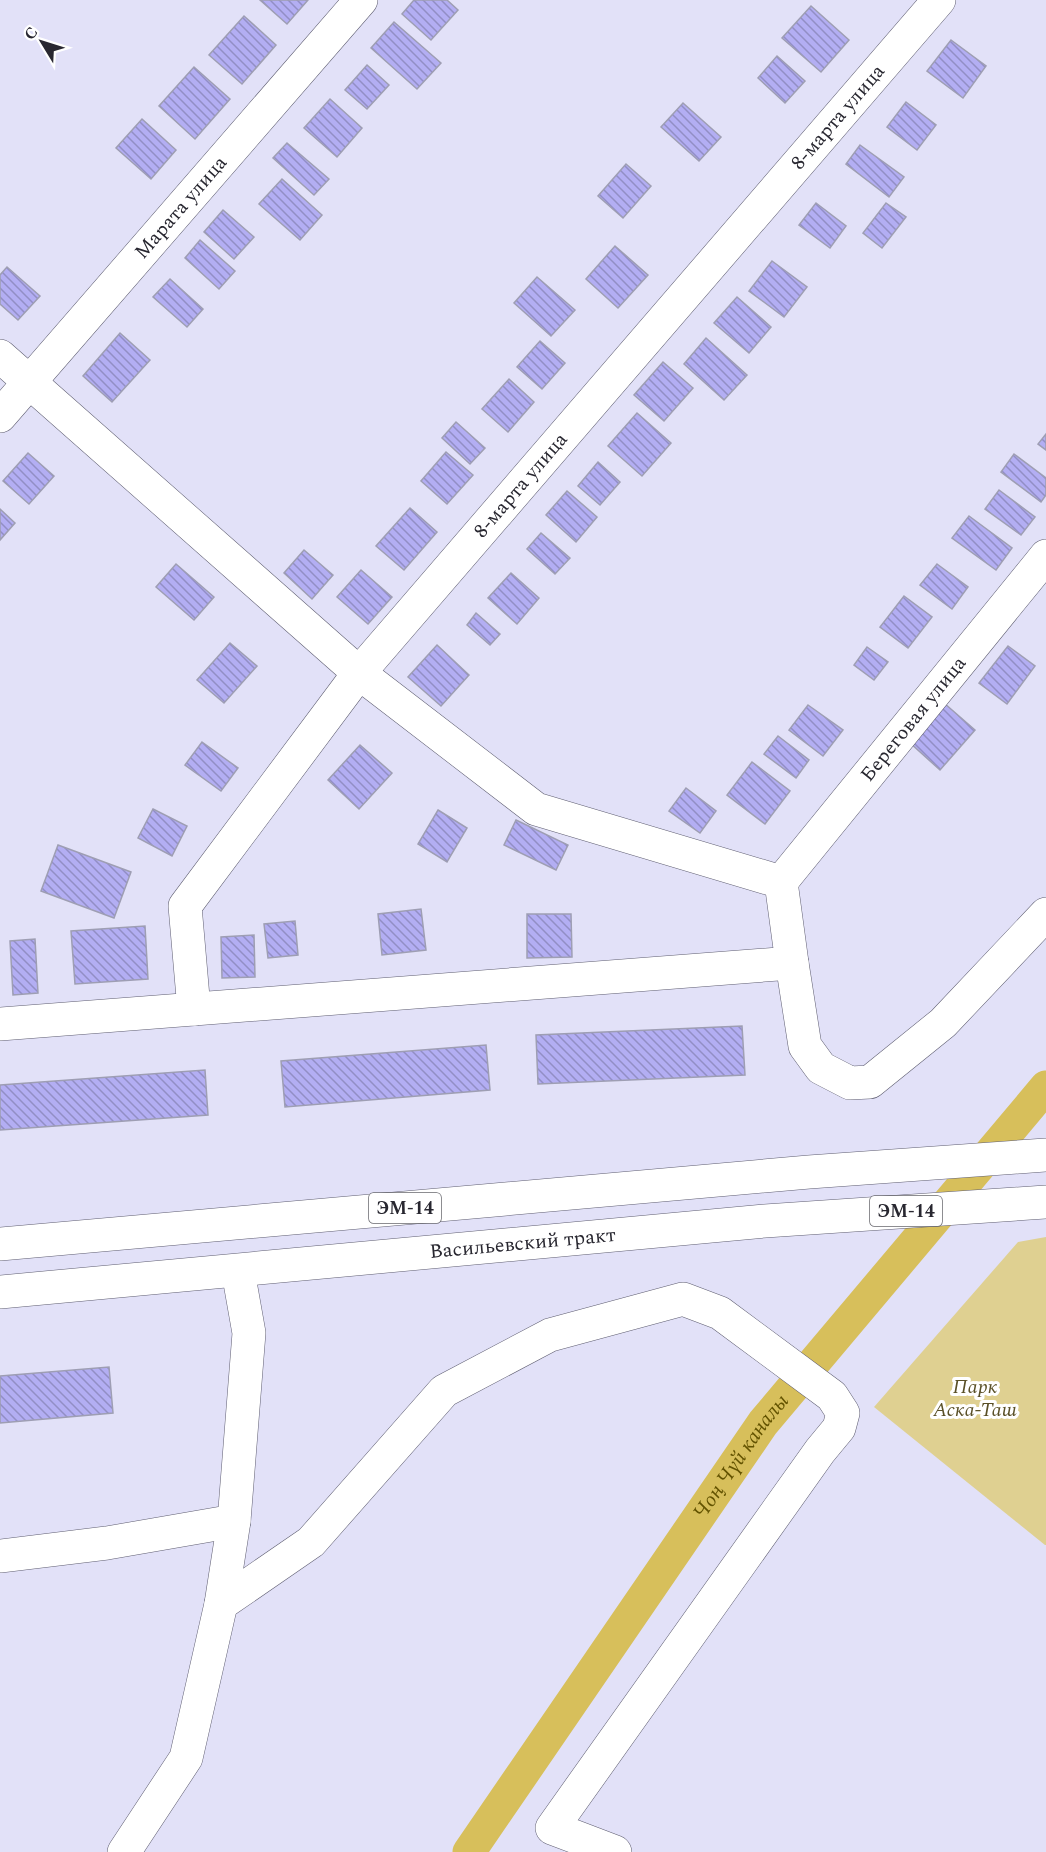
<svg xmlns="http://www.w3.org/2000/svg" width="1046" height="1852" viewBox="0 0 1046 1852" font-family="Spectral,serif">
<defs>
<pattern id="building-back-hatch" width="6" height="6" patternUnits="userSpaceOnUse" patternTransform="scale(1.5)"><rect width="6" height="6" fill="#b3aef3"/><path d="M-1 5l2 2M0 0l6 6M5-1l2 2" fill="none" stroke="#928ec5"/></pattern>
</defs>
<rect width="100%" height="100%" fill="#e2e1f8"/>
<path fill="#dfd091" d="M1046,1237v308h-1l-171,-138 144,-165z"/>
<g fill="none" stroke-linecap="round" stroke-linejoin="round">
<path stroke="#d7bf5b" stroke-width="33" id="s1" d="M469,1852l294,-429 283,-336"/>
</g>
<g fill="url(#building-back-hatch)" stroke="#9e9eb3" stroke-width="1.5">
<path d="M260,0h48l-21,24z"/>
<path d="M414,0h33l11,10 -27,30 -29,-26z"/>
<path d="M811,6l38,34 -28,32 -39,-34z"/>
<path d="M244,16l32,29 -34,39 -33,-29z"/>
<path d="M394,22l47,41 -24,26 -46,-41z"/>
<path d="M951,40l35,26 -23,32 -36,-27z"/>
<path d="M777,56l28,25 -20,22 -27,-25z"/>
<path d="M367,65l22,20 -22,24 -22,-19z"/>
<path d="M194,67l36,32 -35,40 -36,-33z"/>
<path d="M330,99l32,29 -25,29 -33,-29z"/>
<path d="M906,102l30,23 -19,25 -30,-23z"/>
<path d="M683,103l38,34 -22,24 -38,-34z"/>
<path d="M142,119l34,31 -25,29 -35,-31z"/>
<path d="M287,143l42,36 -15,16 -41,-37z"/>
<path d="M860,145l44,32 -15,20 -43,-33z"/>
<path d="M626,164l25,22 -28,32 -25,-22z"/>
<path d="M282,179l40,36 -22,25 -41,-36z"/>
<path d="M816,203l30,23 -16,22 -31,-23z"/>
<path d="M886,203l20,14 -24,31 -19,-15z"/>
<path d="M223,210l31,27 -20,22 -30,-27z"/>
<path d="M200,240l35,31 -16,18 -34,-31z"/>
<path d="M615,246l33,29 -30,33 -32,-29z"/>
<path d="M772,261l35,26 -23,30 -35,-26z"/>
<path d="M7,267l33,29 -22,24 -18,-16v-29z"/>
<path d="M537,277l38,33 -24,26 -37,-33z"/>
<path d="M170,279l33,30 -16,18 -34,-30z"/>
<path d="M737,297l34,30 -22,26 -35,-30z"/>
<path d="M120,333l30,27 -38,42 -29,-26z"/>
<path d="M706,338l41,37 -23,25 -40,-36z"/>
<path d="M540,341l25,22 -23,26 -25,-22z"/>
<path d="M663,362l30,26 -29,33 -30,-26z"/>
<path d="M509,379l25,23 -26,30 -26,-23z"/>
<path d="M637,413l34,30 -29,33 -34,-30z"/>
<path d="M456,422l29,26 -15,16 -28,-26z"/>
<path d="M1046,434v16l-8,-6z"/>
<path d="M446,452l27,23 -26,29 -26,-23z"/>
<path d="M28,453l26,23 -25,28 -26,-23z"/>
<path d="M1014,454l32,24v17l-5,7 -40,-30z"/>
<path d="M598,462l22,20 -20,23 -22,-19z"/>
<path d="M999,490l36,27 -14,18 -36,-26z"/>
<path d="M567,491l30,26 -21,25 -30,-27z"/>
<path d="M410,508l27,24 -33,38 -28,-24z"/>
<path d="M0,509l15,14 -15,17z"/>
<path d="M969,516l43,32 -16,22 -44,-32z"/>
<path d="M541,533l29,25 -15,16 -28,-25z"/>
<path d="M304,550l29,25 -21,24 -28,-26z"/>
<path d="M176,564l38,33 -20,23 -38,-33z"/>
<path d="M937,564l31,23 -16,22 -32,-24z"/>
<path d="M361,570l31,27 -24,27 -31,-27z"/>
<path d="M511,573l28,25 -22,26 -29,-26z"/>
<path d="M904,596l28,21 -24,31 -28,-21z"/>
<path d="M476,613l24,21 -10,11 -23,-20z"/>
<path d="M230,643l27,23 -33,37 -27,-23z"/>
<path d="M437,645l32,30 -28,31 -33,-29z"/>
<path d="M1008,646l27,20 -28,38 -28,-21z"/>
<path d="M867,647l21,15 -14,18 -20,-15z"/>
<path d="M944,703l31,27 -35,40 -31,-28z"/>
<path d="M808,705l35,25 -20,26 -34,-26z"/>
<path d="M778,736l31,24 -13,18 -32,-24z"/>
<path d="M202,742l36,26 -17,23 -36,-26z"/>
<path d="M360,745l32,28 -33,36 -31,-29z"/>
<path d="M752,762l38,29 -25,33 -38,-29z"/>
<path d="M686,788l30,23 -16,22 -31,-22z"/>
<path d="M153,809l34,17 -15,30 -34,-18z"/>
<path d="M438,810l29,18 -20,34 -29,-18z"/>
<path d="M516,820l52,25 -12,25 -52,-25z"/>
<path d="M58,845l73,27 -17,46 -73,-27z"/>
<path d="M421,909l5,41 -44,5 -4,-41z"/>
<path d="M527,914h44l1,43 -45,1z"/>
<path d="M295,921l3,34 -30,3 -4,-34z"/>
<path d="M145,926l3,53 -73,5 -4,-53z"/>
<path d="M254,935l1,42 -33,1 -1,-41z"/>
<path d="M35,939l3,54 -25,2 -3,-54z"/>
<path d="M742,1026l3,49 -207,9 -2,-49z"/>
<path d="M486,1045l4,45 -205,17 -4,-46z"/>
<path d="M205,1070l3,45 -208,15v-45z"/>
<path d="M109,1367l4,46 -113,10v-47z"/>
</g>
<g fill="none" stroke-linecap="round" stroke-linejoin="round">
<defs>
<g id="minor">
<path d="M0,356l359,317 177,136 245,73"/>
<path id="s2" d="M0,416l361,-416"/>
<path id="s3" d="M781,882l265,-326"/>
<path d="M792,963l13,83 16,22 29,15 20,-1 73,-59 103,-109"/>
<path id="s4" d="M194,1009l-9,-103 174,-233 580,-673"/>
<path d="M0,1024l792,-61 -11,-81"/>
<path d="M0,1556l107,-13 127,-22"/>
<path d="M221,1604l90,-62 133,-151 106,-56 133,-36 37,14 112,83 11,17 -4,15 -19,23 -268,377 63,24"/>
<path d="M124,1852l62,-94 35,-154 13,-83 15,-188 -11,-62"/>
</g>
<g id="primary">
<path d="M0,1244l809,-72 237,-17"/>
<path id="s5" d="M0,1292l765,-71 281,-19"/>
</g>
</defs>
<use href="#minor" stroke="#5f5e71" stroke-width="34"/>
<use href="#primary" stroke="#5f5e71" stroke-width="34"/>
<use href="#minor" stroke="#fff" stroke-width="33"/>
<use href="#primary" stroke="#fff" stroke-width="33"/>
</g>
<g text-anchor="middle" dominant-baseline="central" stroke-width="6" stroke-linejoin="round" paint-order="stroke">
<g fill="#fff" stroke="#68686e" stroke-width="1.5">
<rect x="369" y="1193" width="72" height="30" rx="4.5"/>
<rect x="870" y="1196" width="72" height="30" rx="4.5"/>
</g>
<g font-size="18" font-weight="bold" fill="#282730">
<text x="405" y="1208">ЭМ-14</text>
<text x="906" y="1211">ЭМ-14</text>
</g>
<g font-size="20" fill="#282730" stroke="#fff">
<text stroke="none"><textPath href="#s4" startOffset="1128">8-марта улица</textPath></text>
<text stroke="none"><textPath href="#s2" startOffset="276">Марата улица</textPath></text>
<text stroke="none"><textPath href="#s4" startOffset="642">8-марта улица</textPath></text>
<text stroke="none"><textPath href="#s3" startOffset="210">Береговая улица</textPath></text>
<text stroke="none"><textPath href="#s5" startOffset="525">Васильевский тракт</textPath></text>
</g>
<g font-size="20" font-style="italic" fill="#5a5027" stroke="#fff">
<text x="975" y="1387">Парк<tspan x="975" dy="23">Аска-Таш</tspan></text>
</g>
<g font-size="21" font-style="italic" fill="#635300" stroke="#fff">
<text stroke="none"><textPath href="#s1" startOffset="480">Чоң Чүй каналы</textPath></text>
</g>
</g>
<g transform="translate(42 42) rotate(308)" stroke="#ffffff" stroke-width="4.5" paint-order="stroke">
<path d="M0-4.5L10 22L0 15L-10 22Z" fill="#282730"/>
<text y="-9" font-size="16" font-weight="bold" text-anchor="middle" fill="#282730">С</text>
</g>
</svg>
